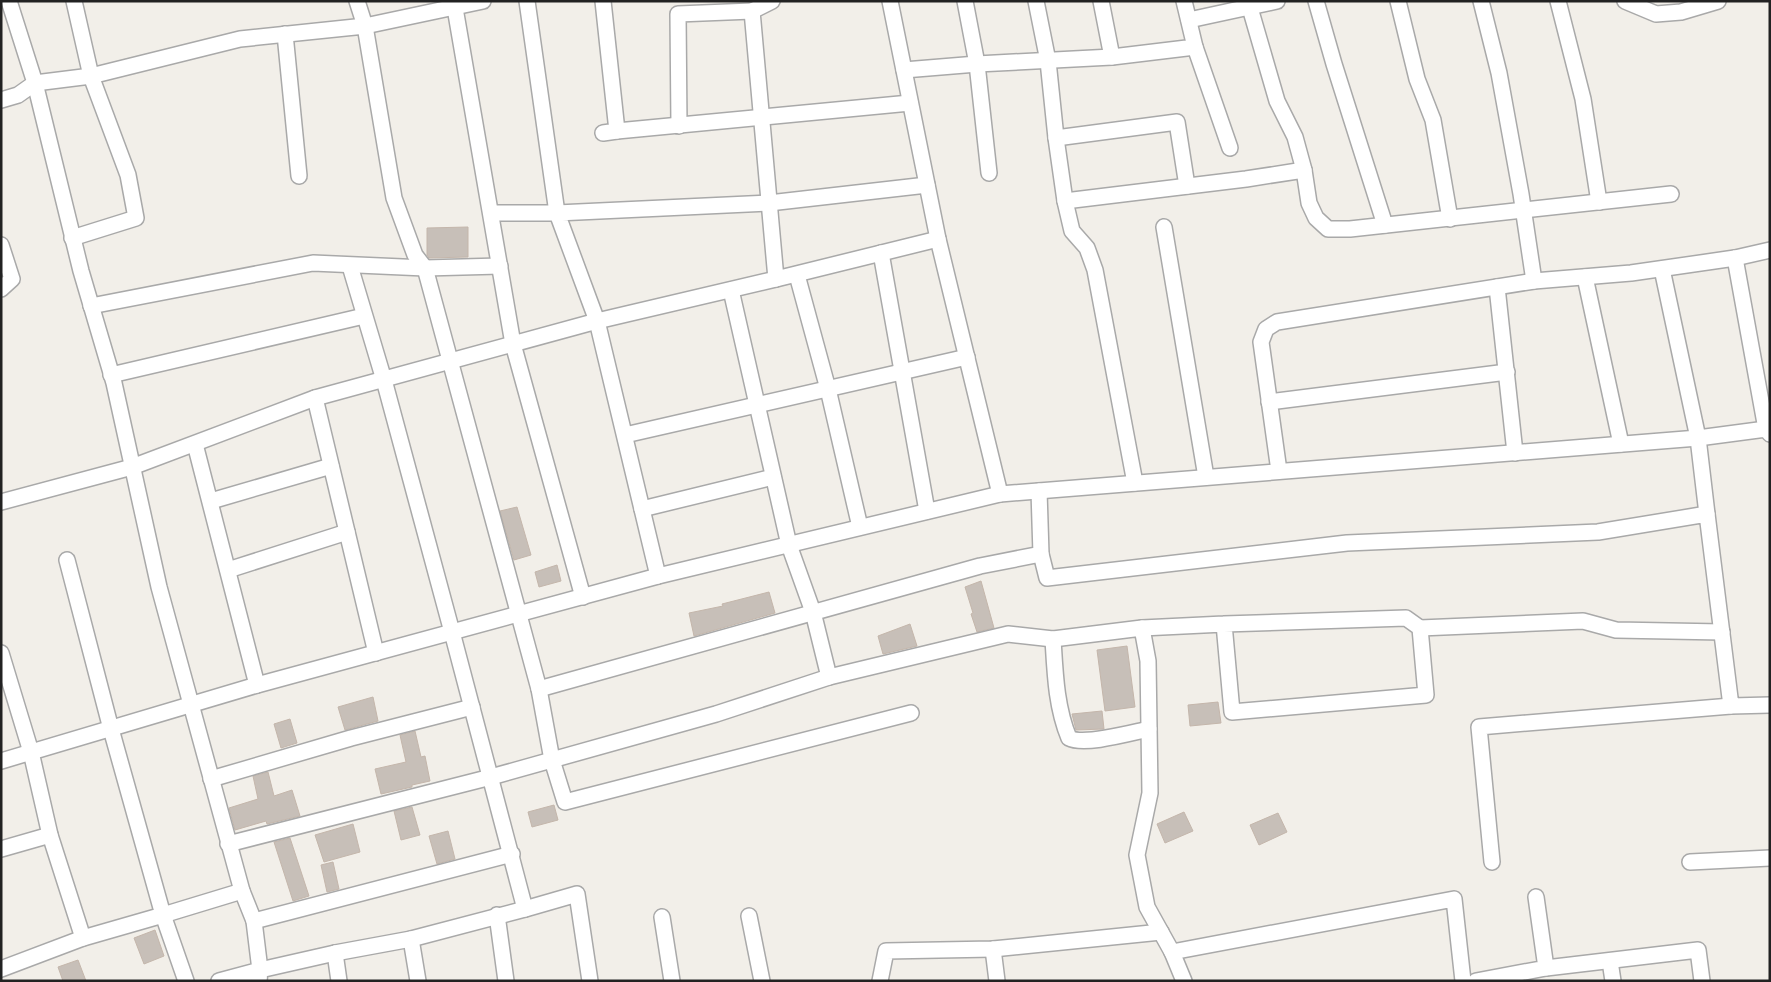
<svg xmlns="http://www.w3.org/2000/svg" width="1771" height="982" viewBox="0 0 1771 982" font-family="Lato,sans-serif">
<rect width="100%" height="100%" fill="#f2efe9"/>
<g fill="#c7bfb8" stroke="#c4b6ab">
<path d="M468,227v30l-39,1 -2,-3v-27z"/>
<path d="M517,507l14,48 -17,5 -14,-49z"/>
<path d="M557,565l4,16 -22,6 -4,-15z"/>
<path d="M981,581l13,47 -17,4 -6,-18 2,-1 -8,-26z"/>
<path d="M769,592l6,21 -81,23 -5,-23 34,-7 -1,-2z"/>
<path d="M910,624l7,22 -34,8 -5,-18z"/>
<path d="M1127,646l8,61 -30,4 -8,-61z"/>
<path d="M373,697l5,24 -33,9 -7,-23z"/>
<path d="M1218,702l3,21 -31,3 -2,-21z"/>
<path d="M1102,711l2,18 -28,1 -4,-16z"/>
<path d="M290,719l7,24 -16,5 -7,-24z"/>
<path d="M415,731l6,26 4,-1 5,25 -18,4v2l-31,7 -6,-25 31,-7 -6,-27z"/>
<path d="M268,772l6,24 18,-6 8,26 -33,8 -1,-3 -31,9 -6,-22 29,-9 -5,-23z"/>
<path d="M554,805l4,15 -26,7 -4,-15z"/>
<path d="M412,807l8,28 -19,5 -7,-29z"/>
<path d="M1184,812l9,19 -28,12 -8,-19z"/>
<path d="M1278,813l9,19 -28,13 -9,-20z"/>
<path d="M353,824l7,28 -36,10 -9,-27z"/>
<path d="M448,831l7,28 -18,5 -8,-28z"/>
<path d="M290,838l19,58 -16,5 -19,-59z"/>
<path d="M333,862l6,27 -12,3 -6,-27z"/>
<path d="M155,930l9,26 -20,8 -10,-26z"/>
<path d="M78,960l8,21h-23l-5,-14z"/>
</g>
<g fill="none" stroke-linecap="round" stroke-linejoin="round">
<defs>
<g id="street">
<path d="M357,1l8,25 118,-25"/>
<path d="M772,1l-20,10 24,268 162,-40 -48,-238"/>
<path d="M965,1l12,63 12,109"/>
<path d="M1036,1l12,60 8,77 121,-16 10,64"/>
<path d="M1101,1l11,56"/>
<path d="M1248,1l29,100 18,36 9,33 5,33 7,15 12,11h22l321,-35"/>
<path d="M1316,1l18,63 51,161"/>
<path d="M1398,1l19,78 16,41 17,99"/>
<path d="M1481,1l18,72 22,121 13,87"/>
<path d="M1558,1l25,98 16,103"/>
<path d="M1625,1l31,13 25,-2 37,-11"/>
<path d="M455,8l58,336 70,253"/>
<path d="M1189,20l88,-19"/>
<path d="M285,34l14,142"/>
<path d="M1195,47l35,101"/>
<path d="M904,70l73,-6 135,-7 83,-10 -11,-46"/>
<path d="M1,100l17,-5 17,-12 -26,-82"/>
<path d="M679,126l-1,-112 74,-3"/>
<path d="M617,131l293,-28"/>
<path d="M603,133l14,-2 -14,-130"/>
<path d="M1056,138l9,63 7,30 15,17 8,22 40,213"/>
<path d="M1065,201l181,-22 58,-9"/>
<path d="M491,213h66l-30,-212"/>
<path d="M1164,227l42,250"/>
<path d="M72,238l64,-20 -8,-43 -37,-99 -17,-75"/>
<path d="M1,245l11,34 -11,10"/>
<path d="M881,253l46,258"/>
<path d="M1735,258l31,171"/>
<path d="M1662,269l36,169 9,76"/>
<path d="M797,275l31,114 32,138"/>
<path d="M1585,277l36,167"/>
<path d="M1497,287l18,166"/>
<path d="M91,306l222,-43 112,5 75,-2"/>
<path d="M111,375l253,-59"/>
<path d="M315,398l61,255"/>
<path d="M1269,402l238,-30"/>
<path d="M625,435l342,-78"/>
<path d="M195,444l62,241"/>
<path d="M1279,471l-18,-129 5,-13 11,-7 257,-41 97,-8 104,-15 35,-8"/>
<path d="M1000,494l698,-56 68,-9 4,5"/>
<path d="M211,501l120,-35"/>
<path d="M1,502l131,-35 183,-69 282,-77 179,-42"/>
<path d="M642,509l131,-32"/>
<path d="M1041,554l6,24 300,-35 251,-11 109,-18 24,192 39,-1"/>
<path d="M228,570l119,-38"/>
<path d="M658,576l-61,-255 -40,-108 212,-10 158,-18"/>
<path d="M1142,628l82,-4 182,-6 14,10 6,67 -194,17 -8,-88"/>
<path d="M1420,628l163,-7 33,9 106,2"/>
<path d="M1053,639c2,33 3,68 16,99 15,8 61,-5 80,-9"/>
<path d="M1,653l30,99 19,83 33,103"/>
<path d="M829,677l179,-43 45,5 89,-11 6,33 2,132 -13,62 10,52 25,45 282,-53 9,82"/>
<path d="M539,689l13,71 13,42 346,-89"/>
<path d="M1,761l256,-76 401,-109 342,-82 -62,-255"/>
<path d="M211,779l140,-41 121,-31"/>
<path d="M228,844l263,-67 225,-63 113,-37 -16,-65 -24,-67 -58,-255"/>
<path d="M1,849l49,-14"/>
<path d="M1492,862l-13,-135 252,-21"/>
<path d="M1690,862l80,-4"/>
<path d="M525,909l52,-15 13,87"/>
<path d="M497,915l9,66"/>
<path d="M749,916l13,65"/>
<path d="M662,917l10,64"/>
<path d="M254,921l258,-67"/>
<path d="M411,939l7,42"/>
<path d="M993,949l4,32"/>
<path d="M1172,952l12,29"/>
<path d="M335,953l4,28"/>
<path d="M1610,961l3,20"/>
<path d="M1546,968l152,-18 4,31"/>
<path d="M1,969l82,-31 80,-23 -52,-186 -44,-169"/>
<path d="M186,981l-23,-66 79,-24 -83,-304 -45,-204 -33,-112 -46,-188 56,-7 149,-37 125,-13 29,172 21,57 10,13 114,421 441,-123 61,-12 -2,-63"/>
<path d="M219,981l41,-11 -6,-49 -12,-30"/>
<path d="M259,981l1,-11 75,-17 76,-14 114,-30 -73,-277 -68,-252 -34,-114"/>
<path d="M880,981l6,-30 107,-2 168,-17"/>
<path d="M1476,981l70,-13 -10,-71"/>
</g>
</defs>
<use href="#street" stroke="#a9a9a9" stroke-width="18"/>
<use href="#street" stroke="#fff" stroke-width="15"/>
</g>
<rect width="1771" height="982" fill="none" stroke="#222222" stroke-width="5"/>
</svg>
